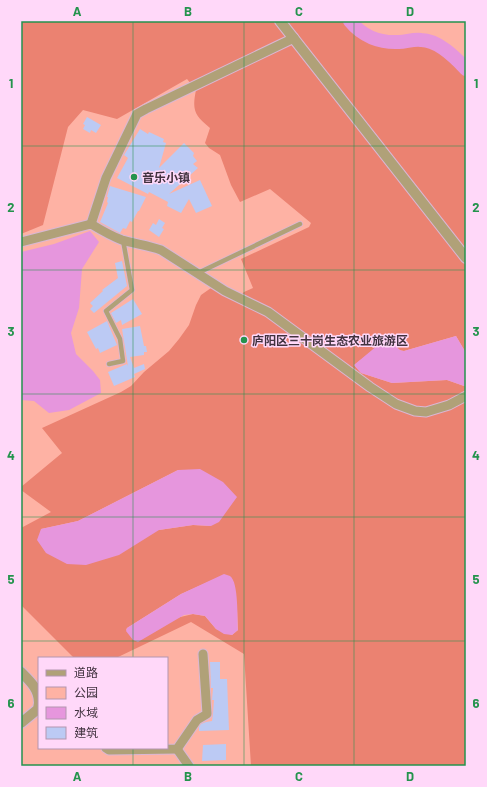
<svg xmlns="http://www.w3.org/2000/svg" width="487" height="787" viewBox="0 0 487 787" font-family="Barlow,'Noto Sans SC',sans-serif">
<rect width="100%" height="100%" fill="#ffd8f9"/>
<path fill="#feb2a4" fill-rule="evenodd" d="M21,21h445v745h-445zM39,658h128v90h-128z"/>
<path fill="#eb8271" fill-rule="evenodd" d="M21,21h329c12,15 30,22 49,21 7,0 14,-3 22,-2 17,0 34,17 45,29v284l-10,-17 -52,15c-8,0 -9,-9 -12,-15l-38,29 7,8 31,10 55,-3 17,6 2,-1v381h-215l-7,-112 -53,-32 -75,36h-42l-53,-53v-77l30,-16 -30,-22v-3l41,-34 -20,-25 79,-36 10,-6 13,-14 25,-21 10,-12 10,-14 7,-20 5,-10 10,-7 24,13 9,-9 9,-4 -12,-29 68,-32 2,-4 -41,-34 -30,13 -9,-17 -11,-30 -11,-7 -4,-5 5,-15c-16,-13 -18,-18 -14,-38l-9,-11 -70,40 -34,-9 -15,17 -25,98 -22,9zM178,470l33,56 -18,-1 -34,5 -118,-1 37,-8zM224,575l13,34 1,21 -6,5 -16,-6 -11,-13 -12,-2 -67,16 1,-2 54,-34z"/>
<g fill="#e696dd">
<path d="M90,231l9,11 -17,27 -3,39 -8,25 5,21 17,17 7,9 1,13 -32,17 -20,3 -15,-12 -13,-1v-148l33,-8z"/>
<path d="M392,336c3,6 4,15 12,15l52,-15 10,17v32l-2,1 -17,-6 -55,3 -31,-10 -7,-8 30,-25z"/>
<path d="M200,469l23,13 14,15 -18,25 -8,4 -18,-1 -34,5 -40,25 -33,10 -19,-1 -21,-11 -9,-13 4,-11 37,-8 100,-51z"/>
<path d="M224,574c2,1 4,1 6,2 9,6 7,44 8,54l-6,5 -8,-1 -8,-5 -11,-13 -12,-2 -9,1 -46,27 -5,-2 -7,-9 1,-3 54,-34z"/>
</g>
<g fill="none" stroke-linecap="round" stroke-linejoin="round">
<path stroke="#e696dd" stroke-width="14" d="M350,21c12,15 30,22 49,21 7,0 14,-3 22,-2 17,0 34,17 45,29"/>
</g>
<g fill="#bccaf4">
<path d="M87,117l14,8 -5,8 -5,-3 -1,3 -7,-4 2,-4 -2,-1z"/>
<path d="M140,129l8,5 1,-2 15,7 -1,3 3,1 -7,25 25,-25 10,10 -1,3 4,5 -4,3 5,4 -29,26 31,-14 12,26 -16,7 -7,-14 -8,14 -14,-7 1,-4 -19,-10 -1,2 -31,-16 11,-20 -4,-3z"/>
<path d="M110,186l36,11 -7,14h-1l-6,11 -2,-1 -4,8 -3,-1 -3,5 -20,-11 8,-19 -1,-1 1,-5h-1z"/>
<path d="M159,219l6,4 -3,5 2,1 -5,8 -10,-7 4,-7 3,2z"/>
<path d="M122,261l5,25 -33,27 -4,-4 3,-3 -3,-3 13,-12 -1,-1 16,-12 -3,-15z"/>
<path d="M133,299l9,15 -20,11 -1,-5 -5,3 -5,-10z"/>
<path d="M107,321l10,24 -17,8 -2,-5 -2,1 -9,-17z"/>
<path d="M140,326l4,20h2l1,6h-3v3l-14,2 4,11 10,-4 1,5 -11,5 1,3 -21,9 -6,-14 19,-8 1,2 -6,-37z"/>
<path d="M210,662h10v17h7l2,51 -30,1v-4l2,-3 5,-2 6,-1 1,-7 1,-14h-2l1,-12h-2z"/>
<path d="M226,744v16l-24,1 1,-16z"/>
</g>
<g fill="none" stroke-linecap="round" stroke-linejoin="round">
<defs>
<g id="service">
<path d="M198,273l102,-49"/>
<path d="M109,364l14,-3 -3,-22 -14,-28 26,-21 -9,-50"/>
</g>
<g id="minor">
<path d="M91,224l15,-46 31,-64 9,-5 148,-71"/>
<path d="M21,242l70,-18c10,6 20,12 31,16 13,4 26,5 39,10l64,41 43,21 102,75 26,17 19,7 11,1 23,-7 17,-9"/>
<path d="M106,748l3,2 68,-1 20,-29 10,-6 -4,-60"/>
<path d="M177,749l12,17"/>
</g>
<g id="tertiary">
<path d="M280,21l186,237"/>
<path d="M21,672c9,9 18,17 18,31"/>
<path d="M21,723l17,-14 1,-6"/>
</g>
</defs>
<use href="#service" stroke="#d9b7d4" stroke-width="6"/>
<use href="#minor" stroke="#d9b7d4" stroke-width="11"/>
<use href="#tertiary" stroke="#d9b7d4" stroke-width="12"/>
<use href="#service" stroke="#b0a178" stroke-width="4.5"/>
<use href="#minor" stroke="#b0a178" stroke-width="9"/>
<use href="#tertiary" stroke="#b0a178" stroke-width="10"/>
</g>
<path fill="none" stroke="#24934d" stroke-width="1" stroke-opacity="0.55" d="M133,21v637M244,21v745M354,21v745M21,146h445M21,270h445M21,394h445M21,517h445M21,641h445M133,748v18"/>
<g fill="#24934d" stroke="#ffd8f9" stroke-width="1.5">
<circle cx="134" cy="177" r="4"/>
<circle cx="244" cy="340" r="4"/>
</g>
<g text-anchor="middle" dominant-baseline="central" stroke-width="3" stroke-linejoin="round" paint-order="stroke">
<g font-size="12" font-weight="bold" fill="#41323f" stroke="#ffd8f9" text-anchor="start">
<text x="142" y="177">音乐小镇</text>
<text x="252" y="340">庐阳区三十岗生态农业旅游区</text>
</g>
</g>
<rect width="487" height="787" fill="none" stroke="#ffd8f9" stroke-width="44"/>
<rect x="38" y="657" width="130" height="92" fill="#ffd8f9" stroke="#b396af"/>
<rect x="46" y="670" width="20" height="6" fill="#b0a178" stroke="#b396af"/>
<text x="74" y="677" font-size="12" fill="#41323f">道路</text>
<rect x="46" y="687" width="20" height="12" fill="#feb2a4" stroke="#b396af"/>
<text x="74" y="697" font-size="12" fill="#41323f">公园</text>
<rect x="46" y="707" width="20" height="12" fill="#e696dd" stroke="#b396af"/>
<text x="74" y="717" font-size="12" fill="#41323f">水域</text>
<rect x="46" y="727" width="20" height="12" fill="#bccaf4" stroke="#b396af"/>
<text x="74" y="737" font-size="12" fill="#41323f">建筑</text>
<rect x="22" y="22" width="443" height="743" fill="none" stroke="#24934d" stroke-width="1.5"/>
<g font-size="13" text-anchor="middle" font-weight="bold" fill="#24934d">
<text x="77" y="16">A</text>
<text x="188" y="16">B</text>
<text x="299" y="16">C</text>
<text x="410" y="16">D</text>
<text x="11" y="88">1</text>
<text x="476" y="88">1</text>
<text x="11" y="212">2</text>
<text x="476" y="212">2</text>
<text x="11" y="336">3</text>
<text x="476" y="336">3</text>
<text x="11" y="460">4</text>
<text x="476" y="460">4</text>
<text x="11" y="584">5</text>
<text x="476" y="584">5</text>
<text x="11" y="708">6</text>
<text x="476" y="708">6</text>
<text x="77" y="781">A</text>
<text x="188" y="781">B</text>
<text x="299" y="781">C</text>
<text x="410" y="781">D</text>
</g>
</svg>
